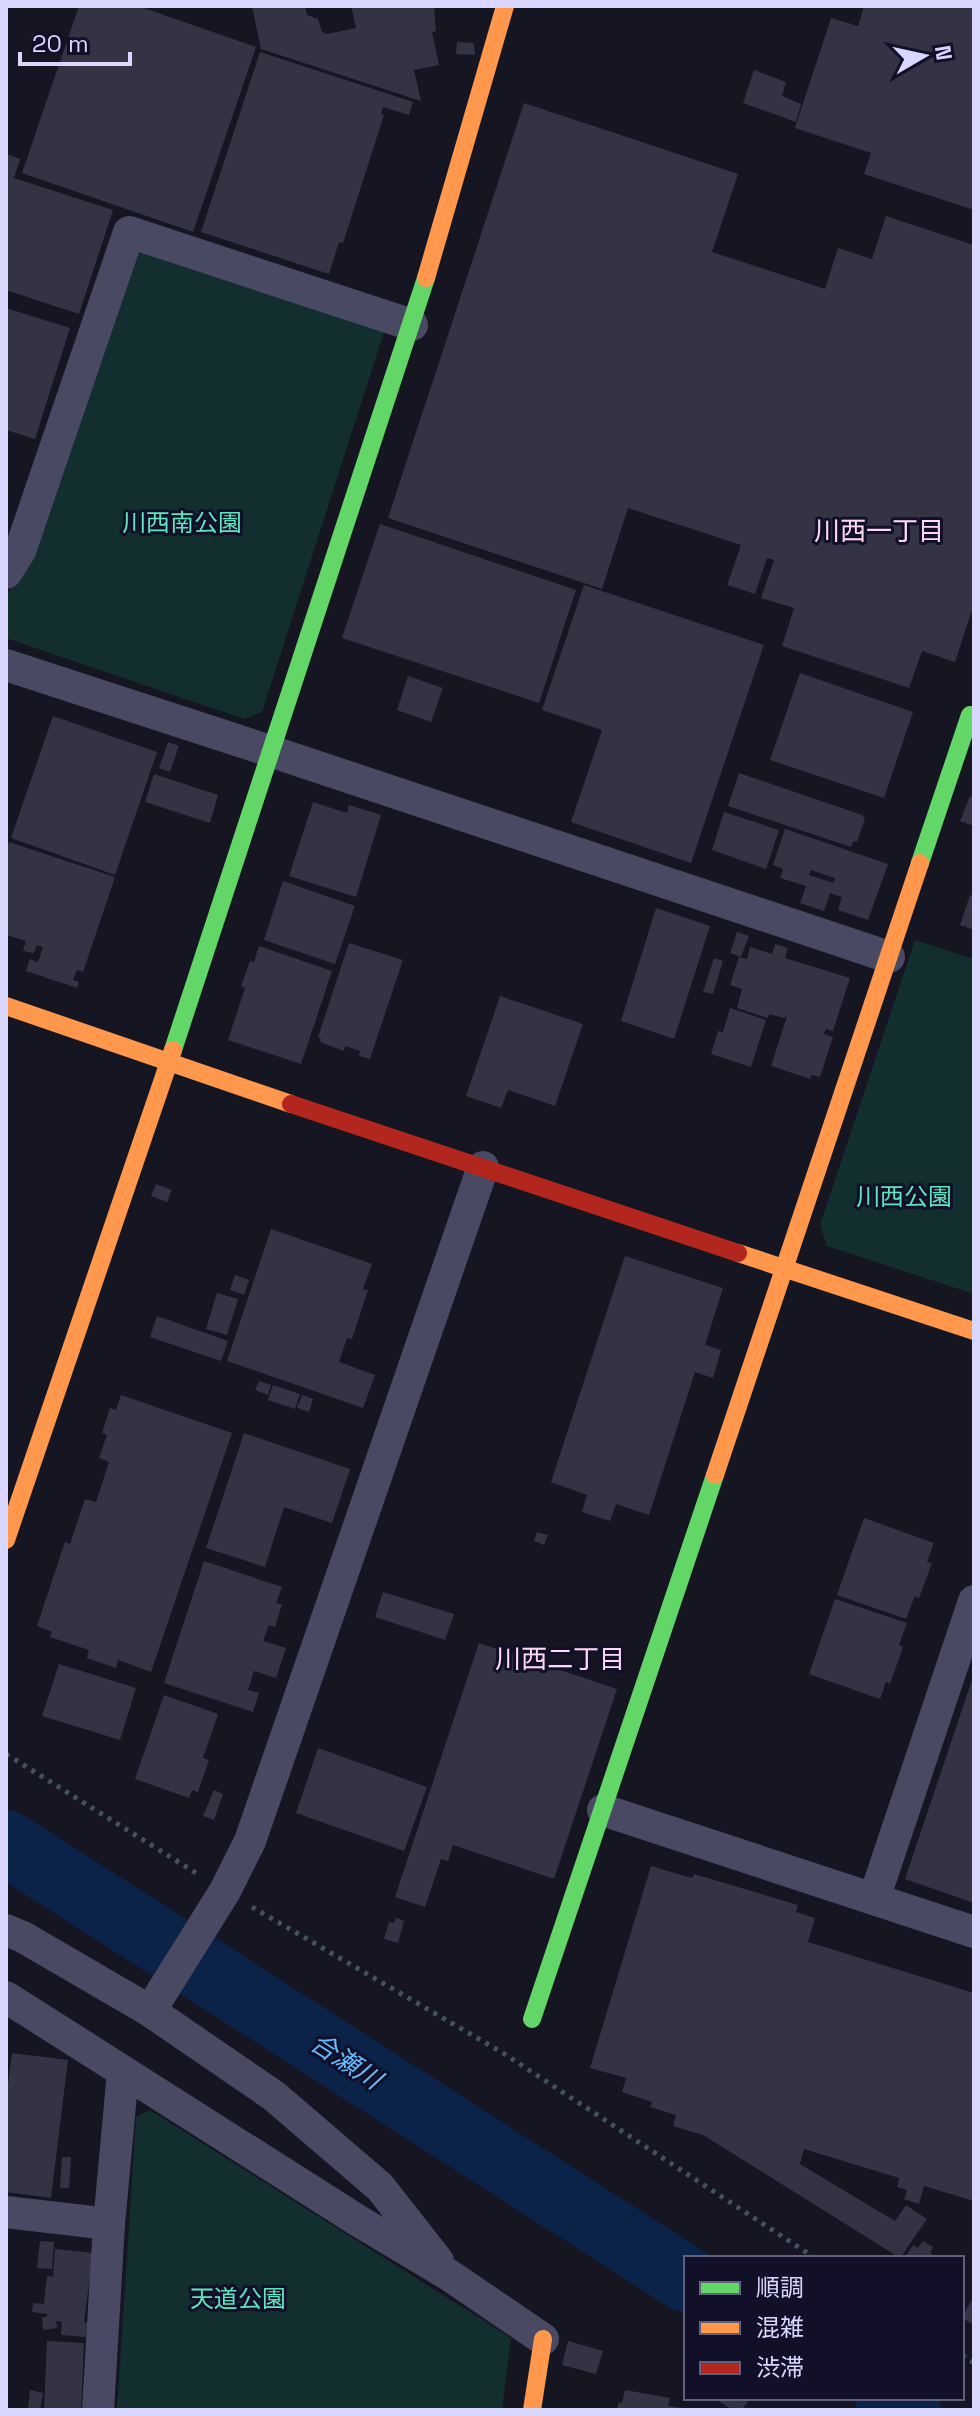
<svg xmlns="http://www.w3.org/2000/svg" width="980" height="2416" viewBox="0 0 980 2416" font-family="'Space Grotesk','Noto Sans JP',sans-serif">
<rect width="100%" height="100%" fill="#161522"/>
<g fill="#122e2e">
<path d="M145,249l240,80 -123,383 -18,7 -238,-81v-42l26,-43 98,-295z"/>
<path d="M915,940l59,19v335l-147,-48 -7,-21z"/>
<path d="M150,2110l361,228 -9,72h-385l19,-293z"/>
</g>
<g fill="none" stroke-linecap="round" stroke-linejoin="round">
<g stroke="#0b2348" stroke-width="66">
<path d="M6,1843l680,436"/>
<path d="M888,2398l20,12"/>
</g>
</g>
<g fill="#343344" fill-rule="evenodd">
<path d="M79,6h59l118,41 -63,185 -171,-59z"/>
<path d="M252,6h53l2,9 11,4 4,13 5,2 29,-6 -5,-22h83l2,25 -4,1 7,33 -25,5 7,31 -160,-52z"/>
<path d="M864,6h110v204l-110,-36 7,-21 -76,-25 36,-110 27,8z"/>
<path d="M457,42l17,1 1,12 -19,-1z"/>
<path d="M260,52l153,50 -4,13 -26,-8 -2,7 3,1 -41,128 -4,-1 -10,32 -128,-42z"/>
<path d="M754,70l32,12 -4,14 19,8 -5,18 -53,-19z"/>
<path d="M524,103l214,71 -26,78 113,37 13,-41 34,11 14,-43 88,29v359l-19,58 -33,-11 -13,37 -127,-42 12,-38 -33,-10 13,-38 -7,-2 -12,36 -28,-9 14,-40 -113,-37 -26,81 -214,-71z"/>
<path d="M6,154l14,5 -6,19 99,32 -34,104 -73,-24z"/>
<path d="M6,308l64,20 -35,111 -29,-9z"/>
<path d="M380,524l196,66 -37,113 -197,-65z"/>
<path d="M584,585l180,60 -73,218 -120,-41 31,-92 -60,-20z"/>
<path d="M800,673l113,39 -29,86 -114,-38z"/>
<path d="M408,676l35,12 -12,34 -34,-12z"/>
<path d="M53,716l104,36 -42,123 -104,-37z"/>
<path d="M168,742l11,4 -9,26 -11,-4z"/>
<path d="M739,773l123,42 3,3 -8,24 -3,-1 -3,6 -123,-41z"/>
<path d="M154,774l64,21 -8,28 -65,-21z"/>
<path d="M970,796l4,2v28l-14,-5z"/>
<path d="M313,802l34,11 2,-8 32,10 -25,82 -67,-21z"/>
<path d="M724,812l55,18 -13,39 -54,-19z"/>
<path d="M785,829l103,35 -20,56 -30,-10 4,-13 -12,-4 -6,18 -24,-8 6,-17 -26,-8 3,-9 -10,-4zM811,870l24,8 -2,5 -24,-8z"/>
<path d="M9,842l106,35 -32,95 -6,-2 -4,10 6,2 -2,6 -51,-17 4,-12 8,3 5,-15 -6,-2 -3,8 -11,-2 3,-10 -20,-6v-92l3,1z"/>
<path d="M283,881l72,25 -20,58 -71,-24z"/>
<path d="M970,895l4,1v34l-14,-5z"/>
<path d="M656,908l54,18 -36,113 -53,-18z"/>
<path d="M737,932l12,4 -8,21 -11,-4z"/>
<path d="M349,943l54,17 -33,99 -11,-3 1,-5 -15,-5 -1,5 -24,-9 1,-3 -3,-2z"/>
<path d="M775,944l13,4 -3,10 65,20 -17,53 -7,-2 -2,5 9,3 -13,40 -9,-2 -1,4 -39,-13 16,-50 -3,2 -15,-4 -1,4 -31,-10 5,-19 -12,-4 9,-28 8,2 3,-12 22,7z"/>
<path d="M259,946l73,25 -31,93 -73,-24 17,-52 -4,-2 9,-25 4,1z"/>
<path d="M714,958l9,3 -10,33 -10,-2z"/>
<path d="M500,996l83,28 -28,82 -47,-16 -7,18 -35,-12z"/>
<path d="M730,1008l36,12 -15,47 -40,-13 7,-23 5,1z"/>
<path d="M156,1184l16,6 -5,12 -16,-6z"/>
<path d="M271,1229l101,35 -9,25 5,1 -16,49 -5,-1 -8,24 36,13 -12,33 -136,-47z"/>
<path d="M625,1256l98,32 -18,57 16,5 -8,28 -18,-6 -46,143 -33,-11 -6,17 -28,-9 5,-17 -36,-13z"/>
<path d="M235,1275l14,5 -5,15 -14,-5z"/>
<path d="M217,1293l21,6 -11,36 -21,-6z"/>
<path d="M157,1316l71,25 -7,20 -71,-24z"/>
<path d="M259,1381l12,4 -3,10 -13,-5z"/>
<path d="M273,1385l27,9 -5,15 -27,-9z"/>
<path d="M121,1395l111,38 -81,239 -33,-12 -2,8 -29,-10 2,-8 -39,-13 2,-5 -15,-6 28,-84 5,2 15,-45 11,3 13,-40 -10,-4 8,-23 -5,-2 8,-25 6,2z"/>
<path d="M302,1395l11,4 -4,13 -12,-4z"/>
<path d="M244,1433l106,36 -18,54 -48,-16 -19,60 -59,-19z"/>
<path d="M864,1518l70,25 -7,19 5,1 -13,35 -4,-2 -9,23 -69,-24z"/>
<path d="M537,1532l11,3 -4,10 -10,-4z"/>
<path d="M204,1561l78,26 -6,16 6,1 -7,23 -6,-2 -6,16 23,7 -10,30 -22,-7 -6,19 11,3 -6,19 -89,-29z"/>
<path d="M383,1592l71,22 -9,26 -70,-23z"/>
<path d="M835,1599l72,24 -8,22 4,2 -13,37 -4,-2 -6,17 -71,-25z"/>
<path d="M479,1643l138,46 -63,190 -101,-34 -5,16 -7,-2 -16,48 -30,-10z"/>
<path d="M59,1664l77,24 -16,52 -78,-24z"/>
<path d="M973,1677h1v226l-69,-24z"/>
<path d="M164,1695l54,19 -15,44 6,2 -11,32 -6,-2 -3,8 -54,-19z"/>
<path d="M318,1748l109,39 -23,64 -108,-38z"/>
<path d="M214,1790l9,4 -9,26 -11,-4z"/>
<path d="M651,1866l41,12 2,-4 104,31 -2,7 19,6 -7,24 166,51v208l-50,-15 -5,18 -15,-5 3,-9 -10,-3 2,-9 -95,-29 -4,15 95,57 11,-16 21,14 -27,39 -197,-123 -30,-9 3,-11 -26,-8 2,-5 -30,-10 4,-14 -36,-10z"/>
<path d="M396,1918l8,3 -6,22 -14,-4 5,-17 5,1z"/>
<path d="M12,2053l56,7 -17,138 -45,-6v-92z"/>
<path d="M62,2157h9l-2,31h-9z"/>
<path d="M40,2241l14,1 -2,27 -15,-1z"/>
<path d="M923,2241l10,6 -3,6 8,5h-28l-4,-2 7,-11 5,3z"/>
<path d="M55,2249l38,4 -9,69 4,1 -2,14 -25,-2 1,-13 -6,-1 1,7 -14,2 -1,-13h5v-3l-15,-2 1,-9 11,1 3,-28 6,1z"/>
<path d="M971,2301l3,1v23l-12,-7z"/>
<path d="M47,2341l37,2 -3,67h-37z"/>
<path d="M568,2341l35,10 -7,23 -34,-9z"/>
<path d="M30,2390l13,3 -3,17h-12z"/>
<path d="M625,2390l45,8 -2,8 14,2v2h-65l2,-8 3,1z"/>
<path d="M713,2398h37l-8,12h-9z"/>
</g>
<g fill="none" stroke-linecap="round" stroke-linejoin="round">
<g stroke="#435160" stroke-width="5" stroke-dasharray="4 6" stroke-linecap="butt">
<path d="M6,1754l190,119"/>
<path d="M252,1907l251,146 312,205"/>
<path d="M962,2355l12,8"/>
</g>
<g stroke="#4a4963" stroke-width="32">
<path d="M6,573l14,-22 109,-319 283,93"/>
<path d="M6,665l264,86 619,206"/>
<path d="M603,1810l371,122"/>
<path d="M874,1899l100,-298"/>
<path d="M6,1930l17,7 127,74 124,85 106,91 58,74"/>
<path d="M6,1997l351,223 92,55 94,64"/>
<path d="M150,2011l75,-120 25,-50 233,-674"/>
<path d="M6,2212l103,12"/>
<path d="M98,2410l11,-186 14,-152"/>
</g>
<g stroke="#63d668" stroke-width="18">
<path d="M920,863l50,-148 4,2"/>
<path d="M173,1050l253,-772"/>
<path d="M532,2019l183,-544"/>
</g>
<g stroke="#ff974d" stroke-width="18">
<path d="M426,278l79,-272"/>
<path d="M6,1006l285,98"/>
<path d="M738,1253l236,78"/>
<path d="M715,1475l205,-612"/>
<path d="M6,1540l167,-490"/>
<path d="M532,2410l11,-71"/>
</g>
<path stroke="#b3261e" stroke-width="18" d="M291,1104l447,149"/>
</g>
<g text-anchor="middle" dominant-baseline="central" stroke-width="6" stroke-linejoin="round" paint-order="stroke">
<g font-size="24" fill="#5ce5bf" stroke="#120f28">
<text x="182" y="522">川西南公園</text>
<text x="904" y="1196">川西公園</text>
<text x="238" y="2298">天道公園</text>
</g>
<g font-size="26" fill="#ffd8f2" stroke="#120f28">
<text x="879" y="531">川西一丁目</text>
<text x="560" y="1659">川西二丁目</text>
</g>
<g font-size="26" font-style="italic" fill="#64bcff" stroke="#120f28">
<text transform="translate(346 2061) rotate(33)">合瀬川</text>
</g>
</g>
<rect width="980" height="2416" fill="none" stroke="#d9d6ff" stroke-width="16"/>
<rect x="684" y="2256" width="280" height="144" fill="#120f28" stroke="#625f7e" stroke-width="2"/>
<rect x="700" y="2282" width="40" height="12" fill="#63d668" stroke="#625f7e" stroke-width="2"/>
<text x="756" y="2296" font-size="24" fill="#d9d6ff">順調</text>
<rect x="700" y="2322" width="40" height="12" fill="#ff974d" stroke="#625f7e" stroke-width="2"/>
<text x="756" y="2336" font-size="24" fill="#d9d6ff">混雑</text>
<rect x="700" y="2362" width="40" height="12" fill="#b3261e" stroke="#625f7e" stroke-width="2"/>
<text x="756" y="2376" font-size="24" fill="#d9d6ff">渋滞</text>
<g transform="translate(924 56) rotate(81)" stroke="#120f28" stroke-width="6" paint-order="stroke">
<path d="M0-6L14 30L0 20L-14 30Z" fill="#d9d6ff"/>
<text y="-12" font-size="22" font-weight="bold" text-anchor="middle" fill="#d9d6ff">N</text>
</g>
<path d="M20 52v12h110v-12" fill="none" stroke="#d9d6ff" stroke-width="4"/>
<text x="32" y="52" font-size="24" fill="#d9d6ff" stroke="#120f28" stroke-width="6" paint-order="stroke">20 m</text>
</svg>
